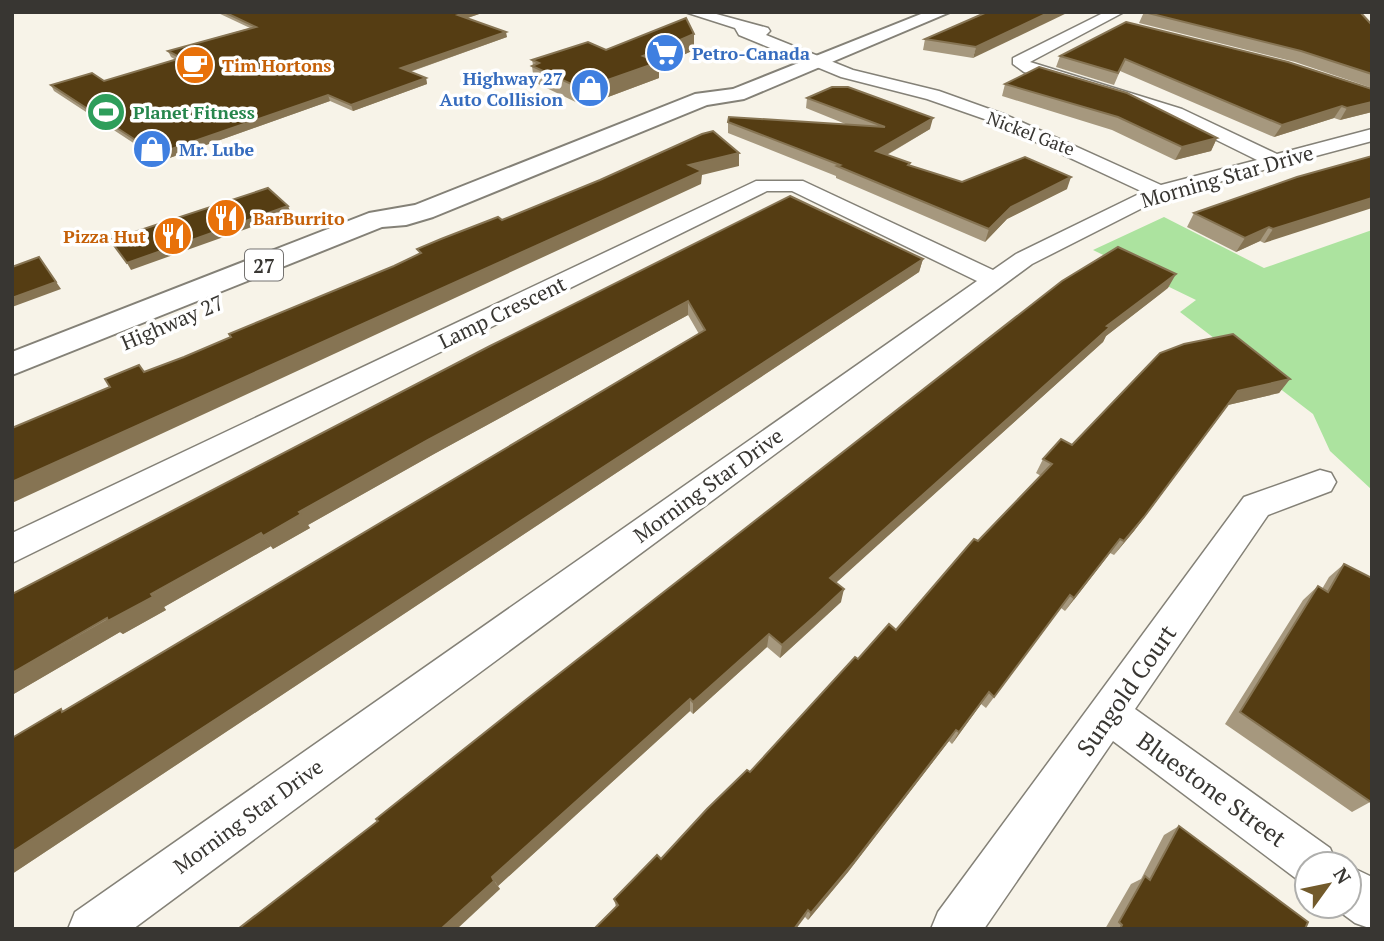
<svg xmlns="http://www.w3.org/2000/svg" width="1384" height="941" viewBox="0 0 1384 941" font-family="'PT Serif',serif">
<rect width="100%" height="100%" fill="#f7f3e8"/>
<path fill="#ace39f" d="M1164,217l100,51 108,-38v260l-42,-39 -17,-37 -133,-102 16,-12 -103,-50z"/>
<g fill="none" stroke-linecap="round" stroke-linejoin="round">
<defs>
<g id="street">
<path d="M685,12h24l59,16 2,3 -4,4 87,35 86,21 67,24 155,70 96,-25 -87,-43 -146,-45 -11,-8v-6l92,-46h19l-94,50 152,47 95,45 95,-25v12l-206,55 -134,68 -899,665h-65l7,-17 902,-631 -185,-90h-25l-755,372v-30l744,-352h47l190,89 23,-16 127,-62 -150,-70 -66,-23 -86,-22 -102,-42 -4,-7z"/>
<path d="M1320,470l11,3 5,9 -5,9 -63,24 -133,194 195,139 7,16h-30v20l-9,-4 -185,-139 -129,188h-53l7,-17 306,-415z"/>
<path d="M1349,866l23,11v52l-17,-6 -23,-17h17z"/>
</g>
<path id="primary" d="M926,12h24l-206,87 -37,6 -274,112 -27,8 -24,2 -370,148v-23l357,-139 46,-8 280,-111 38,-5z"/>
</defs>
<use href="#street" stroke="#848177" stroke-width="3"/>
<use href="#primary" stroke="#848177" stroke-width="4"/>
<use href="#street" fill="#fff" fill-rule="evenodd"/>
<use href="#primary" fill="#fff" fill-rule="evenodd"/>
</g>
<g fill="#a6987e">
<path d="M216,12h269l-18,6 40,19 -97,35 16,6 1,6 -74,27 -23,-10 -169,60 -107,-70 -3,-6 53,-4 72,-21 -5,-3 -3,-6 82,-23z"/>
<path d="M987,12l-14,46 -50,-8 2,-11z"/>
<path d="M1144,12l228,13v63l-77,-26 -156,-39z"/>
<path d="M1126,22l246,67v23l-32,8 -6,-2 -60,19 -154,-66 -6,14 -58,-18 4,-11z"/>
<path d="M694,34v16l-35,16v12l-75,28 -50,-24 -2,-16 1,-1 -1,-5 74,-10z"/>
<path d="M1005,84l212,54 -6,13 -36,9 -63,-30 -110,-34z"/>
<path d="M807,98l123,31 -43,26 22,11 53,16 105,7 -60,30 -22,23 -149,-64v-2l-108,-43v-11l120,3 -42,-17z"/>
<path d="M1372,156l-108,87 -4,-2 -24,11 -49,-25 7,-14z"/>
<path d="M790,196l133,63 -4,13 -907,602 49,-165 2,2 636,-377 -11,-19 -254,139 -126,71 2,3 -37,21 -2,-3 -107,61 2,3 -43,24 -3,-2 -108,63v-101z"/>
<path d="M1168,288l-62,48 -3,6 -267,240 5,20 -28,26 -33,30 -13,-11 -74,67 -3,-3 -192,175 2,3 -262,40z"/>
<path d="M1290,379l-11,14 -51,12 -94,126 -20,24 -4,-2 -45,58 -4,-3 -75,100 -5,-4 -29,40 -3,-3 -101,131 -40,48 -3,-3 -189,-10 -2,-8 47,-40 89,-87 108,-113 38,-29 82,-89 63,-65 -5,-3 7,-14 29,-14z"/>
<path d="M1344,564l26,14 2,-2v225l-20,11 -127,-88 78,-124 15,-14 4,3 7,-12z"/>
<path d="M1179,826l126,103h-200l26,-45 10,-5 23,-44z"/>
</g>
<g fill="#867453">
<path d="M468,12h17l-26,9 -1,-6z"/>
<path d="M1050,12h19l-96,46 3,-11z"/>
<path d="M506,32l1,5 -104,37 -2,-6z"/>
<path d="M694,34v16l-35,16v12l-75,28 -2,-17 61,-33z"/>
<path d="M426,78l1,6 -74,27 -2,-6z"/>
<path d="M328,95l2,6 -169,60 -4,-7z"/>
<path d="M1372,102v10l-32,8 7,-12z"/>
<path d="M1342,106l-8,12 -60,19 8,-12z"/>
<path d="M933,118l-3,11 -56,33 2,-11z"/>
<path d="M1217,138l-6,13 -36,9 7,-13z"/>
<path d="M739,153v13l-37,9 -1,9 -689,319v-21l677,-317z"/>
<path d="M1071,177l-4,12 -60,30 -22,23 4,-13 22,-22z"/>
<path d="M1372,198v10l-108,35 9,-14z"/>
<path d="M288,206l3,7 -160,57 -4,-7z"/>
<path d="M1269,227l-9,14 -24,11 9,-14z"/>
<path d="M39,257l22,32 -49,18v-9z"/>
<path d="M923,259l-4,13 -907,602v-22z"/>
<path d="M1176,274l-8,14 -62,48 -3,6 -276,249 3,-13 277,-252z"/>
<path d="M688,301v14l-254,139 -126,71 2,3 -37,21 -10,-13 36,-24 129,-72z"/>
<path d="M1290,379l-11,14 -51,12 -94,126 -20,24 124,-164z"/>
<path d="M261,533l10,13 -107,61 2,3 -43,24 -3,-2 -108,63v-22z"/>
<path d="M1120,539l-10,14 -45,58 9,-13z"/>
<path d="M844,589l-3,13 -61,56 2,-13z"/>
<path d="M769,634l-2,13 -74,67v-12z"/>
<path d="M989,692l-8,12 -29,40 7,-12z"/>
<path d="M690,699v12l-192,175 -6,-9z"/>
<path d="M956,730l-7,11 -101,131 -40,48 3,-7z"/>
<path d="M494,881l6,8 -43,40h-16z"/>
<path d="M808,910l-3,7 -9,12h-2z"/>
</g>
<g fill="#553d13" stroke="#867453" stroke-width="2">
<path d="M224,12h244l-10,3 48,17 -105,36 25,10 -75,27 -23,-10 -171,59 -106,-69 41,-12 12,8 77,-23 -13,-7 88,-24z"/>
<path d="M987,12h63l-74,35 -51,-8z"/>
<path d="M1144,12h216l12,13v49l-71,-23z"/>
<path d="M686,18l8,16 -51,22 16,6 -77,27 -50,-23 7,-3 -7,-3 56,-18 18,8z"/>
<path d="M1126,22l162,40 84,27v13l-25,6 -5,-2 -60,19 -157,-66 -7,14 -58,-17z"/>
<path d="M1039,67l88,26 90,45 -35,9 -64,-30 -113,-33z"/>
<path d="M832,87h16l85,31 -57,33 34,12 -2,2 54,17 63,-25 46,20 -60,30 -22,22 -152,-63 3,-1 -112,-43 1,-5 156,10 -78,-29z"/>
<path d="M713,131l26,22 -50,12 13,6 -690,311v-54l98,-41 -5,-8 34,-14 5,7 40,-15 47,-20 -2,-3 165,-68 27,-13 -4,-4 24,-10 57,-22 4,3 98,-40 102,-46z"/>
<path d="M1372,156v42l-99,31 -4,-2 -24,11 -51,-25 103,-36z"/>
<path d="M268,188l20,18 -161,57 -17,-23z"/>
<path d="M790,196l133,63 -911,593v-114l49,-29 1,3 643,-382 -17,-29 -260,139 -129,72 2,2 -38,22 -2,-3 -110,61 2,3 -45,24 -1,-3 -95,55v-79l478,-248z"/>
<path d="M1118,247l58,27 -69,52 3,1 -280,251 14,11 -28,26 -34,30 -13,-11 -76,68 -3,-3 -198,178 2,4 -53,48h-203l140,-108 -2,-2 156,-124 530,-414z"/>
<path d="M39,257l17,25 -44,16v-31z"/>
<path d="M1233,334l57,45 -52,12 -94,126 -20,24 -4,-2 -46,59 -4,-3 -76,102 -5,-5 -30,40 -3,-2 -103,133 -42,50 -3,-3 -14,19h-200l24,-24 -4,-6 43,-44 4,4 46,-50 40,-39 3,2 105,-115 3,2 31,-35 7,6 78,-91 4,2 74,-77 -9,-5 18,-20 11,6 88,-92 24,-9z"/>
<path d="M1344,564l28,14 -1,224 -131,-90 78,-126 10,6z"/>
<path d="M1179,826l129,96 -3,7h-185l2,-4 -3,-3 26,-46 5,4z"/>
</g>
<defs>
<symbol id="supermarket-disc" viewBox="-11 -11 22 22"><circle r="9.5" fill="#3f7fe0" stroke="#fff"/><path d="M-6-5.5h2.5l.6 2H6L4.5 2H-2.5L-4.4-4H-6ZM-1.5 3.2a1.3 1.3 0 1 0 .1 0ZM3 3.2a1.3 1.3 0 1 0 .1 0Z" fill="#fff"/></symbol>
<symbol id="cafe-disc" viewBox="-11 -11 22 22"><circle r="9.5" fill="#e8710a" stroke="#fff"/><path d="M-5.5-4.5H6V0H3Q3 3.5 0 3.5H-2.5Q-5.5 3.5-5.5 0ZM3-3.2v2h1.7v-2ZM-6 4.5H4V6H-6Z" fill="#fff"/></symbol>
<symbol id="shop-disc" viewBox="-11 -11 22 22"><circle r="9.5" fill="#3f7fe0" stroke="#fff"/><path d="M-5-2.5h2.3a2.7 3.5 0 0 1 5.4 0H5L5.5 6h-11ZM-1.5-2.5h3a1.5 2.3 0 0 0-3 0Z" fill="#fff"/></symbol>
<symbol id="stadium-disc" viewBox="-11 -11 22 22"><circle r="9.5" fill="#2e9e5b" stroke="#fff"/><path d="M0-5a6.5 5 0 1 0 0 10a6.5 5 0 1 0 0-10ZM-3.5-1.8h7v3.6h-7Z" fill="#fff"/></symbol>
<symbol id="restaurant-disc" viewBox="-11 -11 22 22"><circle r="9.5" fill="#e8710a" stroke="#fff"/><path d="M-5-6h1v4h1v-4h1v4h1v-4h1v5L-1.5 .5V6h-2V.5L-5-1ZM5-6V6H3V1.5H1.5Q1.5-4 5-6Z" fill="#fff"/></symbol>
</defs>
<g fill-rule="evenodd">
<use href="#supermarket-disc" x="643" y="31" width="44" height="44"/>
<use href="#cafe-disc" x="173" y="43" width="44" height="44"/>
<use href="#shop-disc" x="568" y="66" width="44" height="44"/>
<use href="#stadium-disc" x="84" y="90" width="44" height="44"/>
<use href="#shop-disc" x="130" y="127" width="44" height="44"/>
<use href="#restaurant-disc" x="204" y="196" width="44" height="44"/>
<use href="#restaurant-disc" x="151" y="214" width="44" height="44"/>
</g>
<g text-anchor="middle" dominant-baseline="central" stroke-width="7" stroke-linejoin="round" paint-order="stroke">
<g font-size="18" font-weight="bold" fill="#366cbe" stroke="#fff" text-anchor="start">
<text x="692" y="53">Petro-Canada</text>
<text x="563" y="78" text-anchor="end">Highway 27<tspan x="563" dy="21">Auto Collision</tspan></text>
<text x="179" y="149">Mr. Lube</text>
</g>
<g font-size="18" font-weight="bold" fill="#c56008" stroke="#fff" text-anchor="start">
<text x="222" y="65">Tim Hortons</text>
<text x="253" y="218">BarBurrito</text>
<text x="146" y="236" text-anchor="end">Pizza Hut</text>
</g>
<g font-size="18" font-weight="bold" fill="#27864d" stroke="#fff" text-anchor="start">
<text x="133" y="112">Planet Fitness</text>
</g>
<g font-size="18" fill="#383632" stroke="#fff">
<text transform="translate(1031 133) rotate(21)">Nickel Gate</text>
</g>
<rect fill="#fff" stroke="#747270" stroke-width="2" x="245" y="249.5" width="38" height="31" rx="5"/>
<g font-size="19" font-weight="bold" fill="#383632">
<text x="264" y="265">27</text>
</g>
<g font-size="21" fill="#383632" stroke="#fff">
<text transform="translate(1227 176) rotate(-16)">Morning Star Drive</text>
<text transform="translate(502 312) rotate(-26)">Lamp Crescent</text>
<text transform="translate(172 322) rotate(-23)">Highway 27</text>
<text transform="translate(708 485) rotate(-36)">Morning Star Drive</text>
<text transform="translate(248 816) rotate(-36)">Morning Star Drive</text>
</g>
<g font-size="24" fill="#383632" stroke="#fff">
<text transform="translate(1126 690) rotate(-55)">Sungold Court</text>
<text transform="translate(1212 789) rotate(36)">Bluestone Street</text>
</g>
</g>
<rect width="1384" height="941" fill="none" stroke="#383632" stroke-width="28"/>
<g transform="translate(1328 885) rotate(57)"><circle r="33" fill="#ffffff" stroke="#afafad" stroke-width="2"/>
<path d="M0-5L12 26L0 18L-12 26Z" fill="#725a2b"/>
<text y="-10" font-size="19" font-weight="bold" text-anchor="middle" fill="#383632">N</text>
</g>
</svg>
